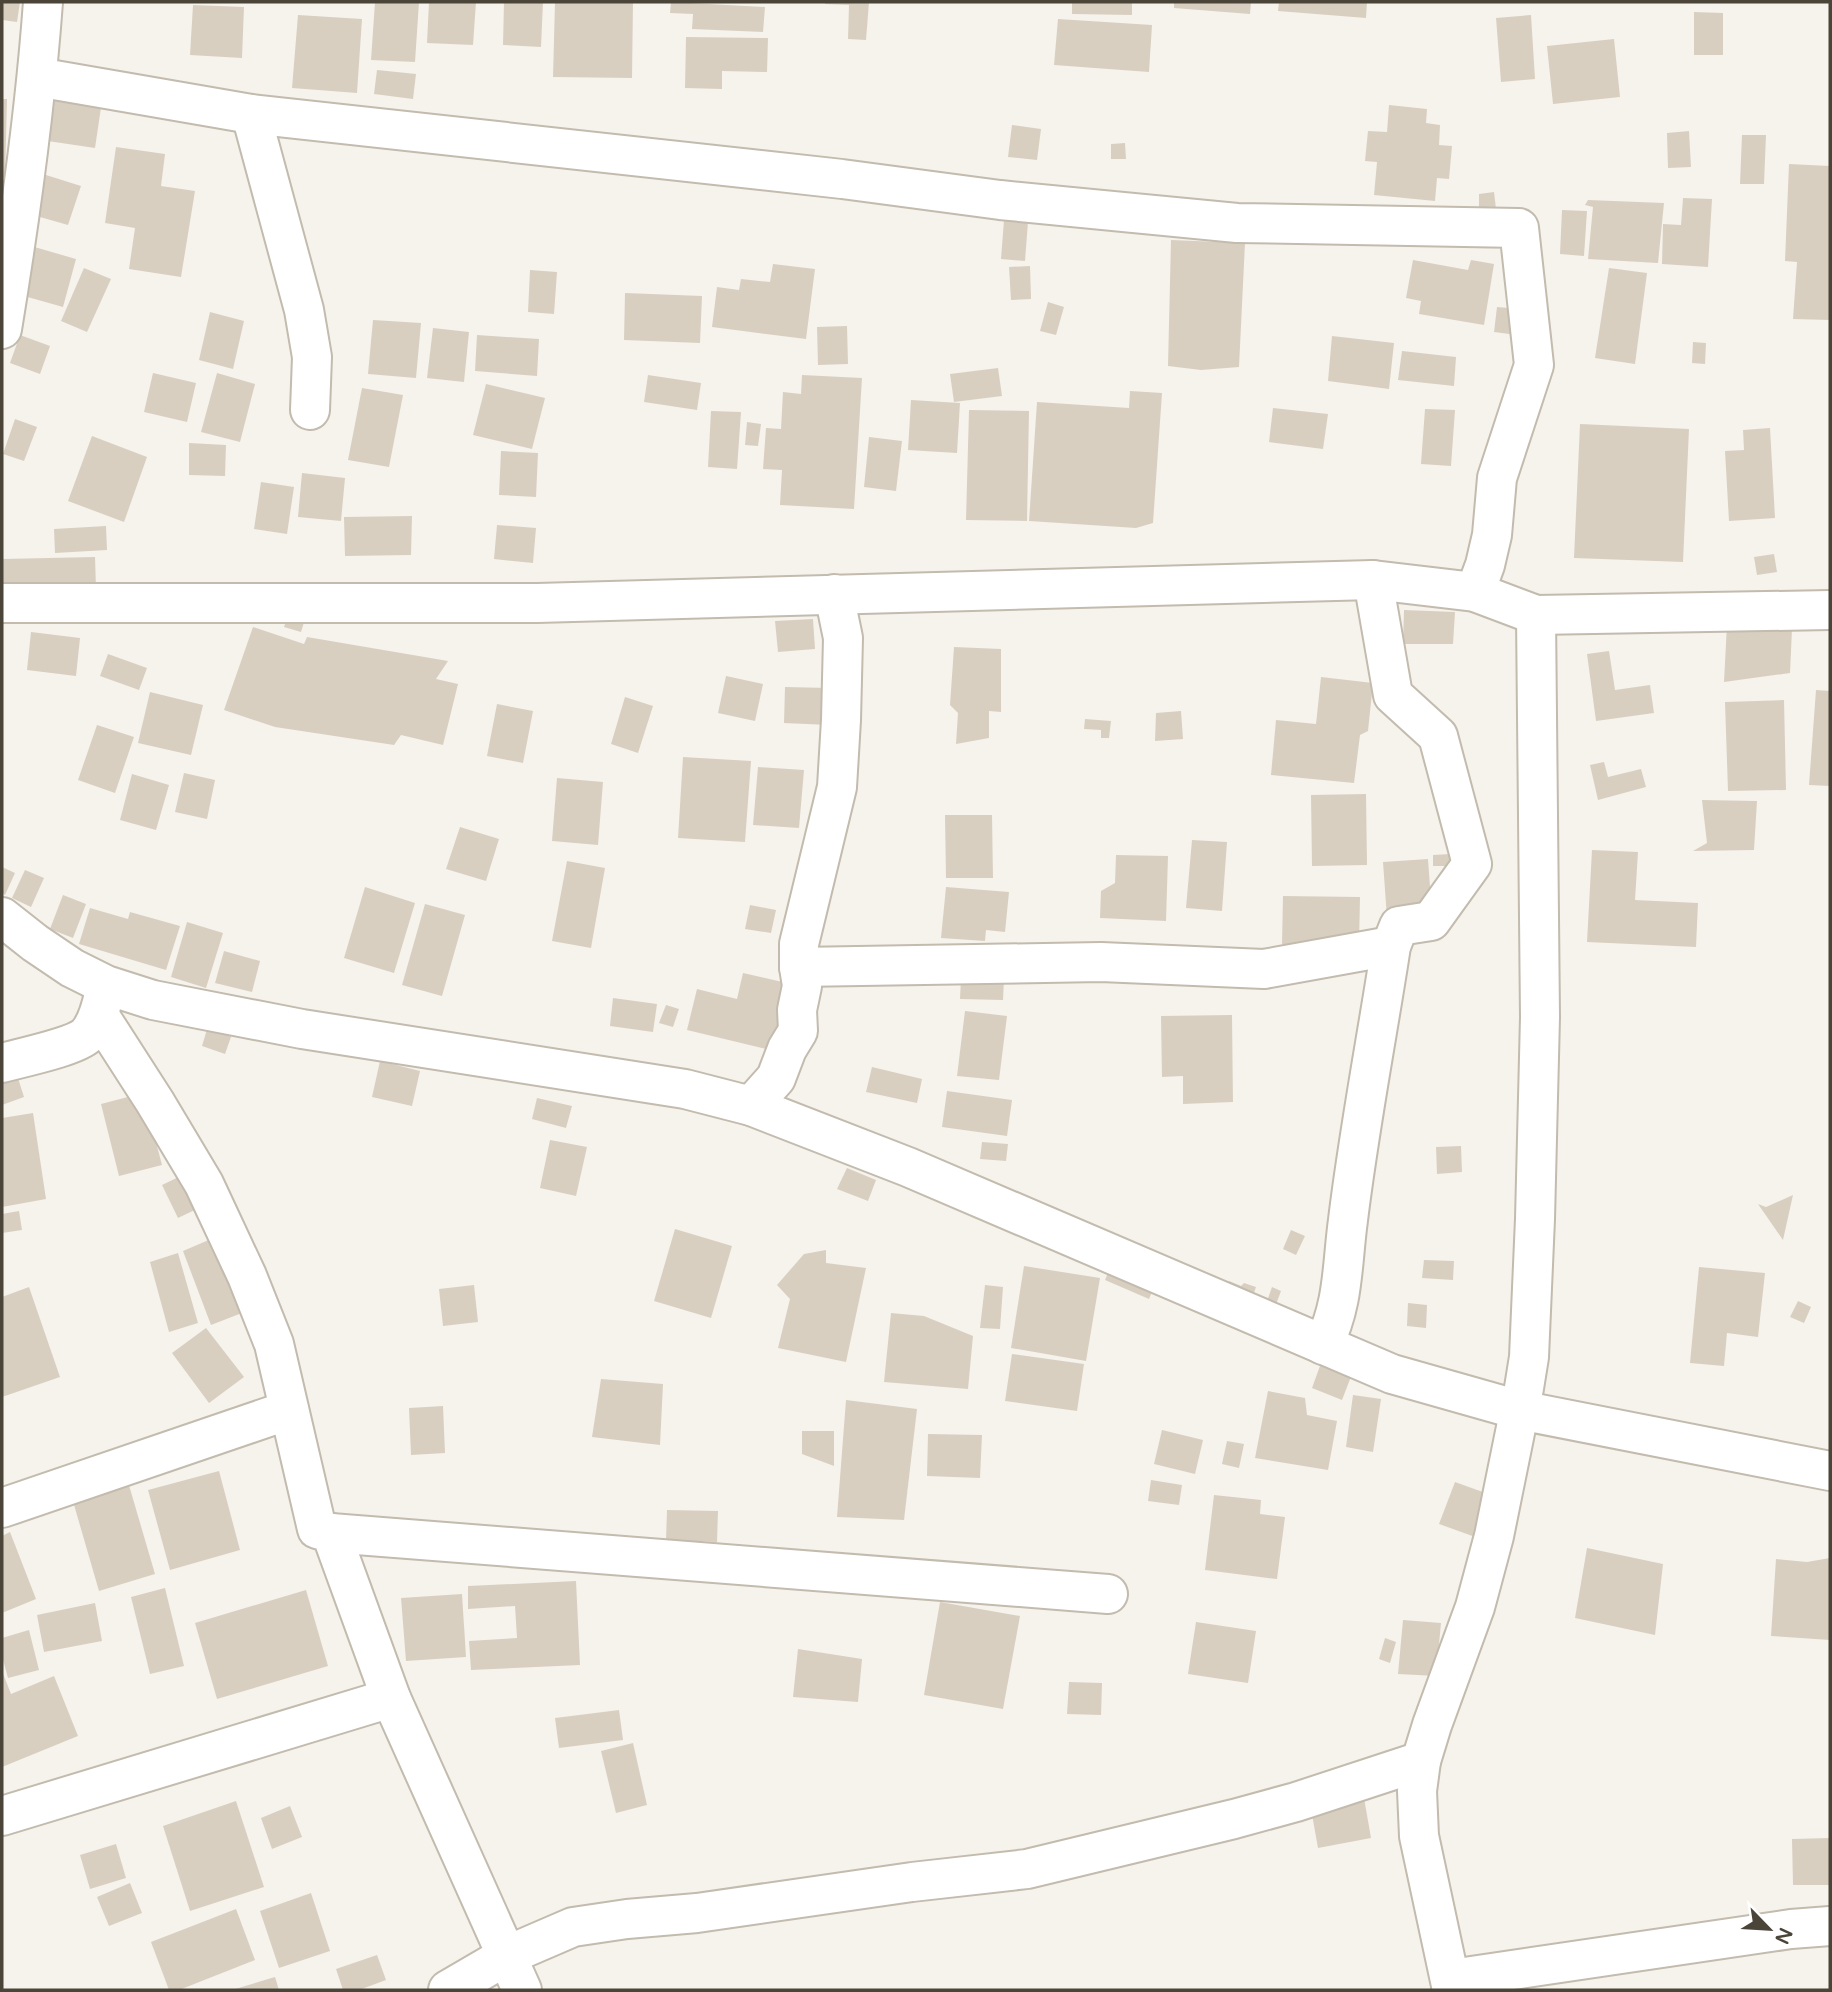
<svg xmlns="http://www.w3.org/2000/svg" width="1832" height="1992" viewBox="0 0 1832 1992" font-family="'Varela Round',sans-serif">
<rect width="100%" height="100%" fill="#f6f3ec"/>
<g fill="#d8cfc1">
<path d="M2,2h18l-3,20 -15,-2z"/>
<path d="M375,2h44l-4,60 -44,-2z"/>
<path d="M429,2h47l-3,43 -46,-2z"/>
<path d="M504,2h39l-2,45 -38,-2z"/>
<path d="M555,2h78l-1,76 -79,-1z"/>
<path d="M671,2l94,5 -2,25 -71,-3 1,-15 -23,-1z"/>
<path d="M825,2h44l-3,38 -18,-1 1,-34 -24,-1z"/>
<path d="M1072,2h60v13l-60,-1z"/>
<path d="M1174,2h77l-1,12 -76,-6z"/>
<path d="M1279,2h88l-1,16 -88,-7z"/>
<path d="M193,5l51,2 -2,51 -52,-3z"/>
<path d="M1694,12l29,1v42h-29z"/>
<path d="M298,15l64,4 -5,74 -65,-5z"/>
<path d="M1531,15l4,64 -34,3 -5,-64z"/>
<path d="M1058,19l94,6 -3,47 -95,-7z"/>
<path d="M686,37l82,1 -1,34 -45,-1v18l-37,-1z"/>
<path d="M1614,39l6,58 -67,7 -6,-58z"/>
<path d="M377,70l39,4 -3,25 -39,-5z"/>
<path d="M49,86l54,8 -8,54 -54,-8z"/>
<path d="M2,99h5l-2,78h-3z"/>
<path d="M1389,105l38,4 -1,14 14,2 -1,20 13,1 -3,33 -12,-1 -2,23 -61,-6 3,-33 -12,-1 3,-30 19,1z"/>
<path d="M1012,125l29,4 -4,31 -29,-3z"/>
<path d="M1689,131l2,36 -23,1 -1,-35z"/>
<path d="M1742,135h24l-2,49h-24z"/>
<path d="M1125,143l1,16h-15v-15z"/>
<path d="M116,147l49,7 -4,32 34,5 -14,86 -52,-8 6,-41 -30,-5z"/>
<path d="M1789,164l41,2v154l-37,-1 4,-57 -12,-1z"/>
<path d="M46,175l35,11 -13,39 -35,-10z"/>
<path d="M1494,192l2,17h-17v-15z"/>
<path d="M1683,198l29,1 -4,68 -46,-3 1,-40 18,1z"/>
<path d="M1588,200l76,3 -6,60 -70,-4 5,-52 -8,-2z"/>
<path d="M1005,207l24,2 -4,52 -24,-2z"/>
<path d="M1562,210l25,1 -3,45 -24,-2z"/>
<path d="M1171,240l74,3 -6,124 -38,3 -33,-4z"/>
<path d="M31,246l45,13 -13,48 -46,-13z"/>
<path d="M1413,260l55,10 3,-10 23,4 -10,61 -65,-11 2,-13 -15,-3z"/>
<path d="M773,264l42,5 -9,70 -94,-12 5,-40 22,3 2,-11 29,3z"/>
<path d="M1030,266l1,33 -20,1 -2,-33z"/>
<path d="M84,268l27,11 -24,53 -26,-11z"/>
<path d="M1609,268l38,5 -12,91 -40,-6z"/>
<path d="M530,270l27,2 -3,42 -26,-2z"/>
<path d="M625,293l77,3 -2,47 -76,-3z"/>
<path d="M1048,302l16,5 -8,28 -16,-4z"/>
<path d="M1497,307l23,2 -3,26 -23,-3z"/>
<path d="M210,312l34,9 -11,48 -34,-9z"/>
<path d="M373,320l48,3 -5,55 -48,-4z"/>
<path d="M847,326l1,38 -30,1 -1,-38z"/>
<path d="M433,328l36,4 -5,50 -37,-4z"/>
<path d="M20,335l30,11 -10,28 -30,-11z"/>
<path d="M477,335l62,4 -2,37 -62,-5z"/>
<path d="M1332,336l62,7 -5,46 -61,-8z"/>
<path d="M1693,342l13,1 -1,21 -13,-1z"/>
<path d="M1402,351l54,6 -2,29 -56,-6z"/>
<path d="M998,368l4,28 -48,6 -4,-28z"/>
<path d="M153,373l43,10 -9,39 -43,-10z"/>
<path d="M217,373l38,11 -15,58 -39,-10z"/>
<path d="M648,375l53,8 -4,27 -53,-8z"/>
<path d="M802,375l60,3 -8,131 -74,-4 2,-35 -19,-1 3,-41 15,1 2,-37 18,2z"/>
<path d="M486,384l59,14 -13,51 -59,-14z"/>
<path d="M362,388l41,7 -14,72 -41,-7z"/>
<path d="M1130,391l32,2 -9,130 -17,5 -107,-7 8,-119 92,6z"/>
<path d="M911,400l49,3 -3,50 -49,-3z"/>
<path d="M1273,408l55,6 -5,35 -54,-7z"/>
<path d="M1425,409l30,1 -4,56 -30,-2z"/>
<path d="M969,410l60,1 -2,110 -61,-1z"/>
<path d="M711,411l30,1 -4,57 -29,-2z"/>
<path d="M15,419l22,8 -13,34 -21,-7z"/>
<path d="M747,422l14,2 -3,22 -13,-1z"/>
<path d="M1580,424l109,5 -6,133 -109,-4z"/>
<path d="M1770,428l5,90 -46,3 -4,-70 19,-1 -1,-20z"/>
<path d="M92,436l55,21 -23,65 -56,-21z"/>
<path d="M869,437l33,4 -6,50 -32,-4z"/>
<path d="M189,443l37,2 -1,31 -36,-1z"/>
<path d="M501,451l37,2 -2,44 -37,-2z"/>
<path d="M302,473l43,5 -4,43 -43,-4z"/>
<path d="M261,482l33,5 -7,47 -33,-5z"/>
<path d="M412,516l-1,39 -66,1 -1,-39z"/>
<path d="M497,525l39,3 -3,35 -39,-4z"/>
<path d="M106,526l1,24 -52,3 -1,-24z"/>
<path d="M1774,554l3,18 -20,3 -3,-18z"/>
<path d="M95,557l1,31 -94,2v-31z"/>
<path d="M1404,610l51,2 -2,32h-50z"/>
<path d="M289,613l16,6 -4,13 -17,-5z"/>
<path d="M813,619l2,30 -37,3 -3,-31z"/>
<path d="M1727,624l65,5 -2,44 -66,9z"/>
<path d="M253,627l51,17 3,-7 141,24 -12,18 22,5 -15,61 -42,-10 -7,10 -119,-18 -51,-17z"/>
<path d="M31,632l49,6 -4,38 -49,-6z"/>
<path d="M954,647l47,2v63l-12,-1v27l-33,6 2,-31 -8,-8z"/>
<path d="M1609,651l6,39 35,-5 4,28 -58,8 -9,-67z"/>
<path d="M108,654l39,14 -8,22 -39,-14z"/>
<path d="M726,676l37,8 -8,37 -37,-8z"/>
<path d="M1321,677l52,6 -5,48 -8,4 -6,48 -83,-8 5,-55 40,4z"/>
<path d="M785,687l45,1 -1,37 -45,-2z"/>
<path d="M1816,690l14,1v95l-21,-1z"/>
<path d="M150,692l53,13 -12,50 -53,-12z"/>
<path d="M625,697l28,9 -15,47 -27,-9z"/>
<path d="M1784,700l2,90 -58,1 -3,-89z"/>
<path d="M497,704l36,7 -10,52 -36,-7z"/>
<path d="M1181,711l2,28 -28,2 1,-28z"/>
<path d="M1085,719l26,2 -2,17h-8v-8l-17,-1z"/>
<path d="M97,725l37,12 -19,56 -37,-13z"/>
<path d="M683,757l68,4 -6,81 -67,-4z"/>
<path d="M1604,762l4,15 33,-8 5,18 -48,13 -8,-35z"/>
<path d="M758,767l46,3 -5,58 -46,-3z"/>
<path d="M184,773l31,7 -8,39 -32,-7z"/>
<path d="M132,774l37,11 -13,45 -36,-10z"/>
<path d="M557,778l46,4 -5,63 -46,-4z"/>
<path d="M1366,794l1,71 -55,1 -1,-71z"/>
<path d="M1702,800l55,1 -3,49 -61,1 14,-8z"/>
<path d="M945,815h47l1,63h-47z"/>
<path d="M460,827l39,12 -13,42 -40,-12z"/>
<path d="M1192,840l35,2 -5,69 -36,-3z"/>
<path d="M1592,850l46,2 -3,48 63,3 -2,44 -109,-5z"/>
<path d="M1450,854v12h-17v-11z"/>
<path d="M1116,855l52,1 -2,65 -66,-3 1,-27 14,-8z"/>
<path d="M1428,859l4,55 -45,4 -4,-56z"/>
<path d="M567,861l38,7 -14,80 -39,-7z"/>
<path d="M2,867l13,6 -10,22 -3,-2z"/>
<path d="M25,870l19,8 -13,29 -19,-9z"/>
<path d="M365,887l50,16 -21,70 -50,-15z"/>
<path d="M946,887l63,5 -4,40 -19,-2 -1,11 -44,-3z"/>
<path d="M63,895l23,9 -13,34 -23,-9z"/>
<path d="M1283,896l77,1 -1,47h-77z"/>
<path d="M425,904l40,11 -23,81 -40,-11z"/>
<path d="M750,905l26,5 -5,23 -26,-4z"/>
<path d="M90,908l38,11 2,-7 50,14 -14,44 -87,-26z"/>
<path d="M187,922l36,11 -17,55 -35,-11z"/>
<path d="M224,951l36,10 -8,31 -37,-9z"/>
<path d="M743,973l48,11 -16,67 -88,-21 10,-41 40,10z"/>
<path d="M961,978l43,1 -1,21 -43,-1z"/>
<path d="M613,998l44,6 -4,28 -43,-6z"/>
<path d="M666,1005l13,4 -6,18 -14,-4z"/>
<path d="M965,1011l42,5 -8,64 -42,-4z"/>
<path d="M1232,1015l1,87 -50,2v-28l-21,1 -1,-61z"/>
<path d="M208,1026l24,8 -7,20 -23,-8z"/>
<path d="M380,1061l40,10 -8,35 -40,-9z"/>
<path d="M872,1067l50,12 -5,24 -51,-11z"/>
<path d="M17,1075l7,22 -22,8v-25z"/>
<path d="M947,1091l65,9 -5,36 -65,-9z"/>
<path d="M143,1093l19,72 -43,11 -18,-72z"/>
<path d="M537,1098l35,8 -6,22 -34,-9z"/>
<path d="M33,1113l13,86 -44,8v-89z"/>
<path d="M550,1140l37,7 -11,49 -36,-8z"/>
<path d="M982,1142l26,2 -2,17 -26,-2z"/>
<path d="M1461,1146l1,26 -25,2 -1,-27z"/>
<path d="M847,1168l29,12 -8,21 -31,-12z"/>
<path d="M187,1173l16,33 -25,12 -16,-33z"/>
<path d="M1793,1195l-10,45 -25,-36 8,3z"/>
<path d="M19,1211l3,19 -20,3v-19z"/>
<path d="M675,1229l57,17 -21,72 -57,-17z"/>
<path d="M1291,1230l14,6 -9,19 -13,-6z"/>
<path d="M218,1236l29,75 -36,14 -28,-74z"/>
<path d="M826,1250v13l40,5 -20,94 -68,-14 12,-49 -13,-14 27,-31z"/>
<path d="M178,1253l20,70 -29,9 -19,-70z"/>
<path d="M1424,1260l30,1 -1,19 -31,-2z"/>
<path d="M1112,1263l44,19 -7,17 -44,-19z"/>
<path d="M1024,1266l76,12 -14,83 -75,-13z"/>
<path d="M1699,1267l66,6 -7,64 -31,-4 -3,33 -34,-3z"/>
<path d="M1229,1281l12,5 3,-3 12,4 -3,9 -27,-10z"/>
<path d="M474,1285l4,37 -35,4 -4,-37z"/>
<path d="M985,1285l18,2 -3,42 -20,-1z"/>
<path d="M29,1287l31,90 -58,20v-100z"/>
<path d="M1272,1287l9,4 -6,16 -9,-3z"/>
<path d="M1798,1301l13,6 -7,16 -14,-6z"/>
<path d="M1408,1303l19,2 -1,23 -19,-2z"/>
<path d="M891,1313l33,3 49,20 -5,53 -84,-7z"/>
<path d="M206,1328l38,49 -35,26 -37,-50z"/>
<path d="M1012,1354l72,10 -7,47 -72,-10z"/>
<path d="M1321,1363l31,11 -10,26 -30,-12z"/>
<path d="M601,1379l62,5 -3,61 -68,-8z"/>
<path d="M1268,1391l37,7 2,17 30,6 -9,49 -73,-12z"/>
<path d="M1353,1395l28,4 -8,53 -27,-5z"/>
<path d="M846,1400l71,9 -13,111 -67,-3z"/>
<path d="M443,1406l2,47 -34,2 -2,-47z"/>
<path d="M1162,1430l41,10 -8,34 -41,-10z"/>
<path d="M802,1431h32v35l-32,-12z"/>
<path d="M928,1434l54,1 -2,43 -53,-2z"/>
<path d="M1227,1441l17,3 -5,24 -17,-4z"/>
<path d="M219,1471l21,79 -70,20 -22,-80z"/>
<path d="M126,1475l29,99 -56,17 -29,-100z"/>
<path d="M1151,1480l31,5 -3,20 -31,-4z"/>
<path d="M1455,1482l39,14 -16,42 -39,-14z"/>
<path d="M1214,1495l47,5 -1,14 25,3 -8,62 -72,-9z"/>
<path d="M667,1510l51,1 -1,31 -51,-2z"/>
<path d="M10,1532l26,67 -34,14v-77z"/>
<path d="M1587,1548l76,16 -8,71 -80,-17z"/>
<path d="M1830,1558v82l-59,-4 5,-77 31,3z"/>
<path d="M576,1581l4,84 -109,5 -2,-29 48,-3 -2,-32 -47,3v-23z"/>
<path d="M165,1588l19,78 -34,8 -19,-77z"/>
<path d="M306,1590l22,76 -111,33 -22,-76z"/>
<path d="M462,1594l4,63 -60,4 -5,-63z"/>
<path d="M940,1602l80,14 -17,93 -79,-14z"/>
<path d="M95,1603l7,38 -58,11 -7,-37z"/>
<path d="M1403,1620l38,3 -5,53 -38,-2z"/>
<path d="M1196,1622l60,9 -8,52 -60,-9z"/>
<path d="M29,1630l10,40 -31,8 -6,-22v-18z"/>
<path d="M1385,1638l11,4 -6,21 -11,-4z"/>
<path d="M798,1649l64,10 -4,43 -65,-5z"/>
<path d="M2,1671l9,23 43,-18 24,60 -76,31z"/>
<path d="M1069,1682l33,1 -1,32 -34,-1z"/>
<path d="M619,1710l4,30 -64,8 -4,-30z"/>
<path d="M633,1743l14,62 -31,8 -15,-62z"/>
<path d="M1364,1798l7,40 -53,10 -7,-39z"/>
<path d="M236,1801l28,86 -74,24 -27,-85z"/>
<path d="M290,1806l12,31 -30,12 -11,-31z"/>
<path d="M1830,1838v47h-37l-1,-46z"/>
<path d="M116,1844l10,34 -36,11 -10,-34z"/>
<path d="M130,1883l12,30 -33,13 -12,-29z"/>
<path d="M311,1893l19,58 -51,17 -19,-57z"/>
<path d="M236,1909l19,51 -76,30h-10l-18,-48z"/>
<path d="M377,1955l9,25 -27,10h-16l-7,-21z"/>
<path d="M275,1977l4,13h-47z"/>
</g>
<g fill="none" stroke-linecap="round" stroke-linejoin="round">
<defs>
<g id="minor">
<path d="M37,77l214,37 591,65 158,21 237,23 282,5 15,137 -37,113 -5,57 -7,30 -10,27"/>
<path d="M251,114l53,196 8,47 -2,53"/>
<path d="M2,329c18,-109 33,-217 41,-327"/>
<path d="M2,603h535l836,-23 102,12 61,23 294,-5"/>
<path d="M2,917l33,26 37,25 34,17 47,15 149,29 383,60 66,17 157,61 484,207 127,36 311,61"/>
<path d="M799,967l302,-5 163,7 127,-23"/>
<path d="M99,1015l56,87 49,82 43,92 27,68 43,185 14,4 60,165 131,292"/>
<path d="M2,1063c18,-5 72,-16 85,-28 10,-11 14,-27 17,-41"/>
<path d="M751,1106l25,-28 11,-29 11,-18 -1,-21 5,-24 -3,-19v-23l38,-157 4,-67 2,-82 -9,-44"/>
<path d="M1323,1345c21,-40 19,-81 25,-125 11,-91 29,-183 43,-274l8,-20 32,-5 41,-57 -34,-128 -45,-41 -20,-115"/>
<path d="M2,1508l287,-98"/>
<path d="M331,1533l777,61"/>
<path d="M2,1816l389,-118"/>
<path d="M1451,1979l340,-50 39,-3"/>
<path d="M448,1990l60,-35 65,-28 54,-8 70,-6 215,-31 115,-13 207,-50 62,-17 125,-41"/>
<path d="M1452,1990l-33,-154 -2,-45 4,-30 11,-36 43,-118 19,-71 30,-148 5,-31 6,-138 5,-202 -4,-402"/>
</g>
</defs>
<use href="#minor" stroke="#c2bbae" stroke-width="42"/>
<use href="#minor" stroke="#fff" stroke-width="38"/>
</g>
<rect width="1832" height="1992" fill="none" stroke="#4b4439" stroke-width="7"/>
<g transform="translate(1769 1929) rotate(115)" stroke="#ffffff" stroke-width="5" paint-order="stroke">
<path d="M0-5L12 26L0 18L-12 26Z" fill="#4b4439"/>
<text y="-10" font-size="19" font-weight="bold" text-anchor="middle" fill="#4b4439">N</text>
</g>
</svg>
